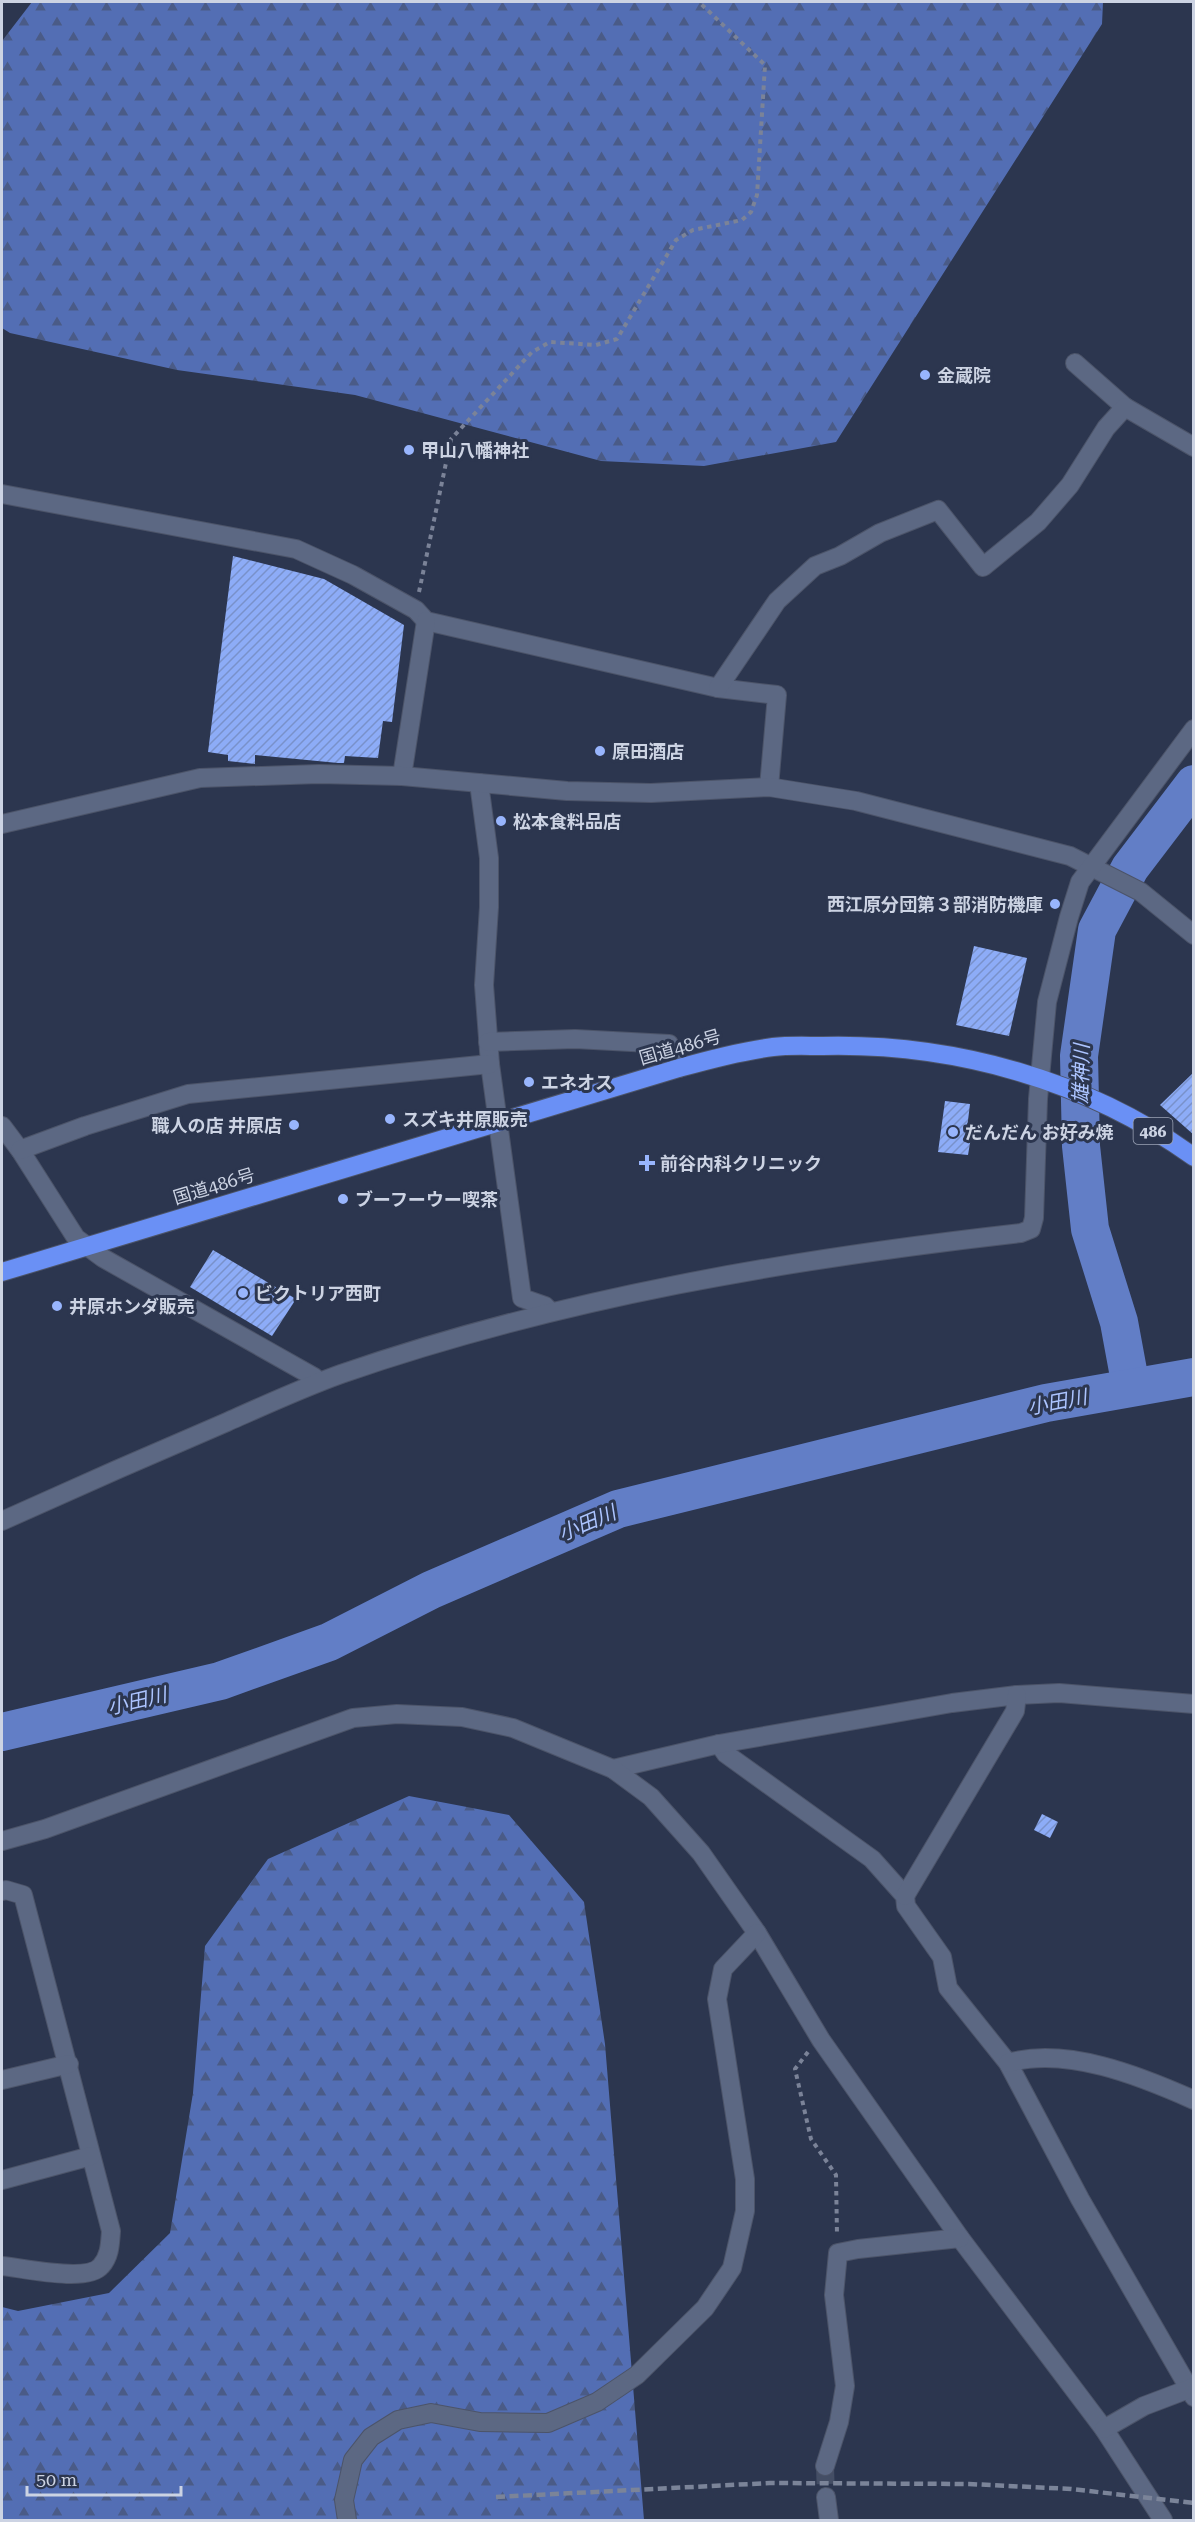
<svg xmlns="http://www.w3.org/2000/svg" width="1195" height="2522" viewBox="0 0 1195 2522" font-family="'Roboto Serif','Noto Sans JP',serif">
<defs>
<pattern id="forest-firs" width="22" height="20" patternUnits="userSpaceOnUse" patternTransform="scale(1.5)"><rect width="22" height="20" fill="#536eb4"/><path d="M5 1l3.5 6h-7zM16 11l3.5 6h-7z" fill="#4a5b87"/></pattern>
<pattern id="building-hatch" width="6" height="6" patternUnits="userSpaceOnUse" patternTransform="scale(1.5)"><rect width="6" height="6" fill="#8dacf7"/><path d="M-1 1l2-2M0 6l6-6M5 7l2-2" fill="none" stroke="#7991ca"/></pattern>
</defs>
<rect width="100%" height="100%" fill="#2c364f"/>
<g fill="url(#forest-firs)">
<path d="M32,2h1071l-1,22 -266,418 -132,24 -103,-5 -246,-66 -178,-25 -167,-37 -8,-5v-287z"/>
<path d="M409,1796l100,19 75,87 21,142 39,476h-642v-213l16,4 91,-18 61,-60 23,-140 12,-147 63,-87z"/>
</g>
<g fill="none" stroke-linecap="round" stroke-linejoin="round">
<g stroke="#627ec6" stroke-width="38">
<path d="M1131,1387l-12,-65 -29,-93 -9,-83 -2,-90 18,-126 33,-62 64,-84"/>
<path d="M2,1732l218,-51 109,-39 102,-52 187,-81 428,-106 148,-26"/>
</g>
</g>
<g fill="url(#building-hatch)">
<path d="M233,556l91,23 80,46 -12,97 -9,-1 -5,37 -33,-2 -1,7h-6l-83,-8v9l-27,-3v-6l-20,-3z"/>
<path d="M974,946l53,12 -18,78 -53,-11z"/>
<path d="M1194,1072v63l-34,-30z"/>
<path d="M945,1101l25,3 -4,33h5l-3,18 -30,-3z"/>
<path d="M213,1250l83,49 -24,37 -82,-49z"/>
<path d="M1042,1814l16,8 -8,16 -16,-8z"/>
</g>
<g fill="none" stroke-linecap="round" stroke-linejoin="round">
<path stroke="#444e65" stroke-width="18" stroke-dasharray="18 9" stroke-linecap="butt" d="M825,2466l1,31"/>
<defs>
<g id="minor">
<path d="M1075,363l50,44"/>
<path d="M2,494l294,55 57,26 63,35 10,11 292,67 59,7 -8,92"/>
<path d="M718,688l59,-87 38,-35 25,-10 40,-23 58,-23 45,57 55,-45 32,-37 36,-57 19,-21 69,40"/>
<path d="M402,776l24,-155"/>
<path d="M479,783l10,75v49l-5,78 6,79 32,234 23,8 6,6"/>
<path d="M2,824l198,-46 119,-4 83,2 165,15 84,2 118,-6 87,14 214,55 71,36 53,43"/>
<path d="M488,1042l87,-3 94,5 10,24"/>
<path d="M2,1126l18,24 56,88 27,20 211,119 5,5"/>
<path d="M20,1150l65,-24 103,-32 302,-30"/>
<path d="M2,1521c75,-34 150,-67 225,-99 38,-17 75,-34 114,-48 220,-76 449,-115 680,-141l10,-4 3,-11 4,-119 9,-97 22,-85 11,-35 114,-153"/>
<path d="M719,1744l7,10 146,105 33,37 1,10 36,51 6,31 60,75 72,136 114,198"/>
<path d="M613,1769l106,-25 233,-41 65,-8 42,-2 135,11"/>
<path d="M2,1841l43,-12 308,-111 44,-4 65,3 51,11 100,41 38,28 50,56 56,80 64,107 139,198 144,191 59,91"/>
<path d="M2,1891l4,-1 17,5 88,336c-1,13 -1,25 -10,35 -14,17 -78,2 -99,0"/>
<path d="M905,1896l110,-185 2,-16"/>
<path d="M1008,2063c58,-17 132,13 186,37"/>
<path d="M2,2080l67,-16"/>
<path d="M2,2180l89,-24"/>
<path d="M1104,2429l40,-23 50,-19"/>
<path d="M825,2466l14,-44 6,-36 -11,-91 4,-42 20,-4 102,-11"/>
<path d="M826,2497l3,23"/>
<path d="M347,2520l-3,-20 9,-40 18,-23 27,-17 33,-7 49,9 68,1 49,-21 40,-27 68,-67 27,-40 13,-57v-32l-28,-180 6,-30 34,-36"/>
</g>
<path id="highway" d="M2,1272l677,-204c32,-9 62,-17 94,-21 17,-2 34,-1 50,-1 131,-3 264,34 371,111"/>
</defs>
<use href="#minor" stroke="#4c5469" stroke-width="20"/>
<use href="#highway" stroke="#4c5469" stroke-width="20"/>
<g stroke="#7b8398" stroke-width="4" stroke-dasharray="4.5 4.5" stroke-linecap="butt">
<path d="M419,592l32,-153 81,-87 18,-10 46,3 21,-6 59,-99 17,-10 49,-10 9,-8 6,-17 8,-130 -66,-63"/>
<path d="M808,2052l-13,17 16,70 25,36 1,60"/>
</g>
<use href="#minor" stroke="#5c6883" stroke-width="18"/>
<use href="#highway" stroke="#6a90f5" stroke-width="18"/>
<path stroke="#7b8499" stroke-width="4.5" stroke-dasharray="9 4.5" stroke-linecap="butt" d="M496,2497l274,-14 199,1 102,5 123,14"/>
</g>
<g fill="#98b5fd" stroke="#2c364f" stroke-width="2">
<circle cx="925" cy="375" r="6"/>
<circle cx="409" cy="450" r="6"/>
<circle cx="600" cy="751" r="6"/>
<circle cx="501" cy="821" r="6"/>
<circle cx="1055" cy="904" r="6"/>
<circle cx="529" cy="1082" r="6"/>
<circle cx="390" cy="1119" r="6"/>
<circle cx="294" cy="1125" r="6"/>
<circle cx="953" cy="1132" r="6"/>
<path d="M644 1154h6v6h6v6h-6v6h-6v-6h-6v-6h6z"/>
<circle cx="343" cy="1199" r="6"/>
<circle cx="243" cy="1293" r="6"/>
<circle cx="57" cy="1306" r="6"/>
</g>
<g text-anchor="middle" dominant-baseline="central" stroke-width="6" stroke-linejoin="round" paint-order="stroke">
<rect fill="#2c364f" stroke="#9ca4b7" stroke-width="1.5" x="1133.5" y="1118" width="39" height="26" rx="4.5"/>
<g font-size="16" font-weight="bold" fill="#ccd3e3">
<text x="1153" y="1131">486</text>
</g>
<g font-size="18" font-weight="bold" fill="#ccd3e3" stroke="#2c364f" text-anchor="start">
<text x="937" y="375">金蔵院</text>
<text x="421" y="450">甲山八幡神社</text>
<text x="612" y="751">原田酒店</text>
<text x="513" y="821">松本食料品店</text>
<text x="1043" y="904" text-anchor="end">西江原分団第３部消防機庫</text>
<text x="541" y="1082">エネオス</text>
<text x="402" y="1119">スズキ井原販売</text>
<text x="282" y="1125" text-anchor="end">職人の店 井原店</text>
<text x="965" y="1132">だんだん お好み焼</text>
<text x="660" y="1163">前谷内科クリニック</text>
<text x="355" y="1199">ブーフーウー喫茶</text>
<text x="255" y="1293">ビクトリア西町</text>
<text x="69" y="1306">井原ホンダ販売</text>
</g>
<g font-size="18" fill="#ccd3e3" stroke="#2c364f">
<text transform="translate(680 1047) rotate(-16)">国道486号</text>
<text transform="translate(214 1186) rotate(-17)">国道486号</text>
</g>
<g font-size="20" font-style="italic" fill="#acc4ff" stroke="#2c364f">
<text transform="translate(1081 1074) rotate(-89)">雄神川</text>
<text transform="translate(1057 1402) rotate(-11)">小田川</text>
<text transform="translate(587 1523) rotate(-23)">小田川</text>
<text transform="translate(137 1701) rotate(-13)">小田川</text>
</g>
</g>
<rect width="1195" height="2522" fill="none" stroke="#ccd3e3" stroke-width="6"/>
<path d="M27 2486v9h154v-9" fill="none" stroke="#ccd3e3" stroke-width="3"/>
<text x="36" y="2486" font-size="18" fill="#ccd3e3" stroke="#2c364f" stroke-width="4.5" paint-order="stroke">50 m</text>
</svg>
